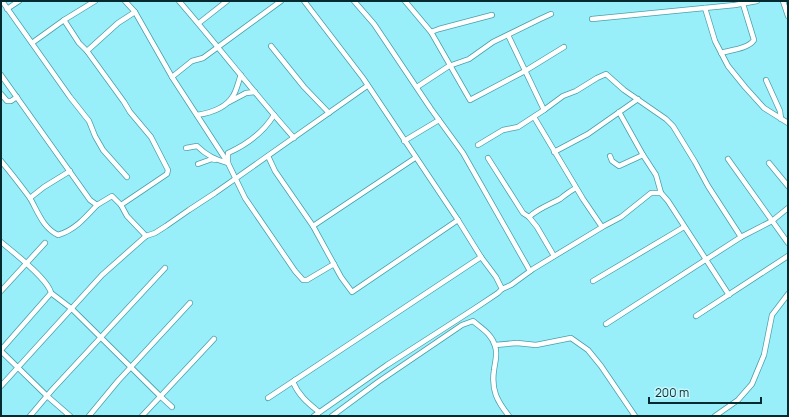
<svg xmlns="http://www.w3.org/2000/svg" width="789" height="417" viewBox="0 0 789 417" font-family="Manrope,sans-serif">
<rect width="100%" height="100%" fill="#99eff9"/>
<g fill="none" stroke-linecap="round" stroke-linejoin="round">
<defs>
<g id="minor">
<path d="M2,1l68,96 19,24 6,15 8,14 24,27"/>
<path d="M125,1l10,11 37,65 56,86 17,35 50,73 8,9h4l27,-16"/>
<path d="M179,1c39,45 75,92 115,137"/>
<path d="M304,1l59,77 95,142 23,37 15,20 6,12"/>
<path d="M354,1l20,23 57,85 32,44 67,118"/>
<path d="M405,1l26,31 39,68 55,-29 39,-24"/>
<path d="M783,1l5,15"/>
<path d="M705,8l10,33 13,25 17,21 19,21 24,15"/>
<path d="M7,9l12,-8"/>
<path d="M592,19l143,-14 22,-4"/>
<path d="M64,20l15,23 8,8 37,51 6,10 21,25 17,33 -1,4 -46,31 6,11 19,20"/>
<path d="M199,23l28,-22"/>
<path d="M431,32l8,-3 53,-14"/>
<path d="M508,35l36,75"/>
<path d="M32,43l32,-23 31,-19"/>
<path d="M271,46l33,41 25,26"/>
<path d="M87,51l31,-28 17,-11"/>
<path d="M721,53c9,-3 27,-4 33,-13l-11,-36"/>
<path d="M1,75l89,125 7,5 15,-9 9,9"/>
<path d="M172,77l20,-16 11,-3 78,-57"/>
<path d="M766,80l14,31 1,8"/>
<path d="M417,87l32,-21 20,-7 24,-17 47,-23 11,-5"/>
<path d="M1,94l6,7h4l6,-4"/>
<path d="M229,102l17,-9 9,-1"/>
<path d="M619,112l24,43 13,20 5,18 7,8 61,94"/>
<path d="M197,115c13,-2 29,-7 36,-19 4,-6 5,-14 8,-21"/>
<path d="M534,117l49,82 19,28"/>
<path d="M404,141l35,-21"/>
<path d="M478,145l25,-15 15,-3 26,-17 19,-14 13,-5 21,-13 9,-4 18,16 42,29 7,7 22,36 13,24 33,51"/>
<path d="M186,148l11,-2c9,9 18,14 31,17v-10c20,-9 35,-20 46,-38"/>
<path d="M554,152l34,-18 50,-35"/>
<path d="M268,156l7,15 38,55 28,51 11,15 106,-72"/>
<path d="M610,156l2,5 7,5 24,-11"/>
<path d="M488,158l35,55 6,4 8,10 17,29"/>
<path d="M728,159l60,84"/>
<path d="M1,161c10,12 20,25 29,37 8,14 13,30 28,37 17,-5 28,-18 39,-30"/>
<path d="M769,163l19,23"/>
<path d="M198,164l14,-5 3,1"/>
<path d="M30,198l14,-11 26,-16"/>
<path d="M529,217c10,-9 20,-12 31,-18 5,-4 10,-8 16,-11"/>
<path d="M313,226l102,-68"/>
<path d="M1,242c12,10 47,37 50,51l-50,57"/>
<path d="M593,281l91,-54"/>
<path d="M1,291l44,-48"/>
<path d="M51,293l21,16 88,87 12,11"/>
<path d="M696,316l92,-60"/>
<path d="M606,324l135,-87 31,-16 16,-13"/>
<path d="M495,345l22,-2 19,2 35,-7 17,12 13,16 34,50"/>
<path d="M1,351l46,45 23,20"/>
<path d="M295,380l-2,2c6,14 15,21 26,30"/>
<path d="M1,386l101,-111 44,-39 9,-3 11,-7 23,-16 26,-17 152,-107"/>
<path d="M268,398l213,-141"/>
<path d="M30,416l22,-26 113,-122"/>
<path d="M89,416l29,-35 72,-78"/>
<path d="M142,416l72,-77"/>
<path d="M314,416l73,-51 87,-56 24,-16 4,-4 9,-4 22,-16 71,-43 17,-9 30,-24h10"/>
<path d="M332,416l46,-34 84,-57 11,-4c8,7 19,13 22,25 3,8 0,16 -1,24 -3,20 3,31 15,46"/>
<path d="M715,416l23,-16 14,-16 12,-29 8,-40 16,-21"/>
</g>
</defs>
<use href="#minor" stroke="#49a0aa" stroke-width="6"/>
<use href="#minor" stroke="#fff" stroke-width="4.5"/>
</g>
<rect width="789" height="417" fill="none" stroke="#042b2f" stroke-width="4"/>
<path d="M649 397v6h112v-6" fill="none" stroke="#042b2f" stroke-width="2"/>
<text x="655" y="397" font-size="12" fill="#042b2f" stroke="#c5f6fc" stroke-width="3" paint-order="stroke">200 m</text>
</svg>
